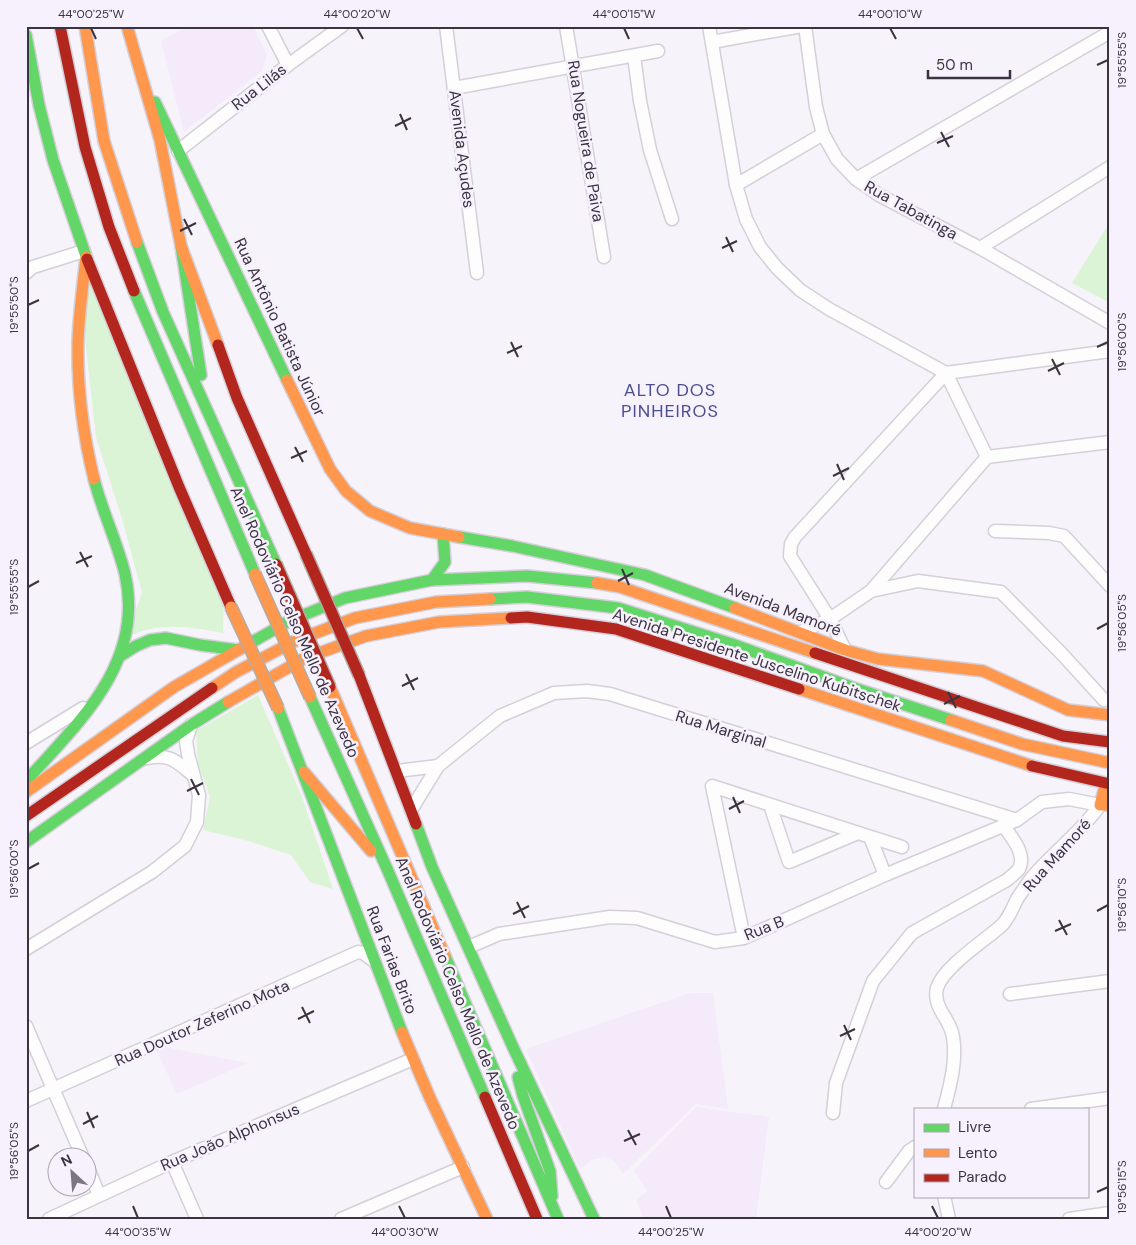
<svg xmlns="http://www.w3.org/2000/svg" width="1136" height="1245" viewBox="0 0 1136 1245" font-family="'DM Sans',sans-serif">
<rect width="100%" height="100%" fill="#f7f3fa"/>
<g fill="#f4eafa">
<path d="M188,26h65l14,28 -5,17 -78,61 -23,-91z"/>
<path d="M690,993h23l15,116 -32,-5 -73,70 -9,-13 -9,-4 -14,3 -11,9 -54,-120z"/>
<path d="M154,1045l94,18 -71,31z"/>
<path d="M696,1107l73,10 -13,102h-112l-8,-19 11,-9 -13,-21z"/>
</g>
<g fill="#daf4d5">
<path d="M1110,222v81l-38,-20z"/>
<path d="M87,274l137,316 -1,43c-33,-6 -65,-12 -97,5l16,-45 -19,-71 -27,-85 -11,-98z"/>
<path d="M258,695l44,102 31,92 -23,-7 -19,-27 -43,-14 -45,-11 7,-33 -12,-34 -2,-32z"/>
</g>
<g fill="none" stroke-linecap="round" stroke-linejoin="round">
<defs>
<g id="street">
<path d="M268,26l20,39"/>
<path d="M446,26l31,247"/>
<path d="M566,26l38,231"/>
<path d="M709,26l27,159 10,34 14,28 17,21 23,22 29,19 117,64 41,84"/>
<path d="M805,26l11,81 7,27 14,25 19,20 23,16 101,53 130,75"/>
<path d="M712,42l90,-16"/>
<path d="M634,56l6,45 10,49 22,69"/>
<path d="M454,88l204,-37"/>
<path d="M178,151l110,-86 54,-39"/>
<path d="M856,179l254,-147"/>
<path d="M736,185l87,-51"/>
<path d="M980,248l130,-81"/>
<path d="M26,273l7,-6 51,-16"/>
<path d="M946,373l164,-22"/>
<path d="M995,531l54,2 15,3 46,50"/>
<path d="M871,591l47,-10 83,11 61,62 42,46"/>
<path d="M801,632l29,-13 41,-28 116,-134 123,-15"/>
<path d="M845,650l-15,-31 -40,-63 1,-12 4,-7 151,-164"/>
<path d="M26,743l57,-35"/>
<path d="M147,758c23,-4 28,2 46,17"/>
<path d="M397,771l41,-5"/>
<path d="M770,805l19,57 69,-29"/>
<path d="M411,810l27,-44 62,-50 54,-23 33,-2 23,3 407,126"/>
<path d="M870,837l15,38"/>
<path d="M744,938l-32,-152 190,61"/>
<path d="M469,947l30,-13 111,-17 27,1 78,24 29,-4 141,-63 132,-55 25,-18 27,-3 31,6c-18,26 -44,45 -65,69 -6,7 -12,16 -18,25 -4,8 -8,19 -15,26 -16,15 -58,41 -65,63 -5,20 14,31 16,49 4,24 -3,49 -9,72"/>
<path d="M26,949l126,-77 33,-26 12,-24 2,-27 -11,-41 -2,-13 5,-16"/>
<path d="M1010,994l100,-13"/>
<path d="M26,1026l57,132"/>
<path d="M26,1101l332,-149 5,1 11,8"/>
<path d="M1031,1109l79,-11"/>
<path d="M833,1113l3,-30 37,-102 39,-48 95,-53c3,-3 9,-7 12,-11 8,-15 -8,-32 -16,-44"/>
<path d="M172,1162l25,57"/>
<path d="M88,1168l11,27"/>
<path d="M886,1182l23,-31 6,-4"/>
<path d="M944,1196l5,23"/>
<path d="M49,1219l123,-57 241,-103"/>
<path d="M341,1219l122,-52"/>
<path d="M1069,1219l41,-6"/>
</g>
<g id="fast">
<path d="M26,35l13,70 14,55 34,99"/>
<path d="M155,102l132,278"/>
<path d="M137,242l26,70 113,252"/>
<path d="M181,246l20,129"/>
<path d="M134,291l121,283"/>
<path d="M459,537l53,9 133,29 90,33"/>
<path d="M432,580l13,-18 -2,-28"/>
<path d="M490,599l37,-2 91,11 114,36 125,45 94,31"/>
<path d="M247,645l42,-24 56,-23 87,-18 95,-4 70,7"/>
<path d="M120,656l16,-10 14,-6 16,-2 34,7 38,5"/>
<path d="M310,697l78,174 97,226"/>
<path d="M278,708l124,324"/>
<path d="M26,781c54,-60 119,-119 99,-207 -8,-33 -23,-63 -31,-95"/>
<path d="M416,824l16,43 80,178 82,174"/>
<path d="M26,842l165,-117 37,-23"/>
<path d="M445,956l113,263"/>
<path d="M518,1077l5,19 27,75 2,25"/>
</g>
<g id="slow">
<path d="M85,26l19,115 33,101"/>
<path d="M127,26l33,114 21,106 37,99"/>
<path d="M86,257c-3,28 -7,56 -8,84 -1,46 5,93 16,138"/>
<path d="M287,380l43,89 16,22 24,20 40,17 49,9"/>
<path d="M597,583l23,4 195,66"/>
<path d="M735,608l110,42 33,9 105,12 85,39 42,5"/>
<path d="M330,687l115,269"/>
<path d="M212,688l24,-16 61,-32 58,-22 81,-16 54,-3"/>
<path d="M799,689l233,77"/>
<path d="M228,702l77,-44 61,-22 73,-14 72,-4"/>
<path d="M951,720l71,24 88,19"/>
<path d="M304,772l67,79"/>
<path d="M1106,783l-6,22h10"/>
<path d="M26,792l148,-105 73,-42"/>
<path d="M402,1032l28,66 57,121"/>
</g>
<g id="jam">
<path d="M60,26l25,121 24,80 25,64"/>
<path d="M87,259l92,228 52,120"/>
<path d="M218,345l19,53 69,156"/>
<path d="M511,618l16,-1 89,12 183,60"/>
<path d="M815,653l248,83 47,6"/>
<path d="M359,675l57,149"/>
<path d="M1032,766l78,18"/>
<path d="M26,816l186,-128"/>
<path d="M485,1097l52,122"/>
</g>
</defs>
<use href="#street" stroke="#d4cfd8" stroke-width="15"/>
<use href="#fast" stroke="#d4cfd8" stroke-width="14"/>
<use href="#slow" stroke="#d4cfd8" stroke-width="14"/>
<use href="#jam" stroke="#d4cfd8" stroke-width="14"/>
<use href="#street" stroke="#fefdfe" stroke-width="12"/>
<use href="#fast" stroke="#63d668" stroke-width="11"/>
<use href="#slow" stroke="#ff974d" stroke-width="11"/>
<use href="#jam" stroke="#b3261e" stroke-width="11"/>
<defs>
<g id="slow-bridge">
<path d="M255,574l55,123"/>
<path d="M231,607l47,101"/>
</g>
<g id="jam-bridge">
<path d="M306,554l53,121"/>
<path d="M276,564l54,123"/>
</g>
</defs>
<use href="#slow-bridge" stroke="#b5aca5" stroke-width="14" stroke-linecap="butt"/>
<use href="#jam-bridge" stroke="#b5aca5" stroke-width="14" stroke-linecap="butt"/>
<use href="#slow-bridge" stroke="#ff974d" stroke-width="11"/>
<use href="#jam-bridge" stroke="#b3261e" stroke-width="11"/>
</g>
<path fill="none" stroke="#3b3340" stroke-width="2" d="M91,28l5,11M357,28l6,11M624,28l5,11M890,28l6,11M1097,65l11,-5M400,114l7,16M395,126l16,-8M941,132l8,15M937,143l16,-7M184,219l8,16M180,231l16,-8M726,237l7,15M722,248l15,-7M28,305l11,-5M511,342l7,15M1097,347l11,-5M507,353l15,-7M1052,359l8,16M1048,371l16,-8M295,447l8,15M291,458l16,-7M837,464l7,16M833,476l16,-8M80,552l8,15M76,563l16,-7M622,569l7,16M618,581l15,-8M28,587l11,-6M1097,629l11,-6M406,674l8,16M402,686l16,-8M948,692l8,16M944,704l16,-8M191,779l8,16M187,791l16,-8M733,797l7,16M729,809l15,-8M28,869l11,-6M517,902l8,16M1097,911l11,-6M513,914l16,-8M1059,920l8,15M1055,931l16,-7M302,1007l8,16M298,1019l16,-8M844,1025l7,15M840,1036l15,-7M87,1112l7,16M83,1124l15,-8M628,1130l8,15M624,1141l16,-7M28,1151l11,-6M1097,1192l11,-5M133,1206l5,12M399,1206l6,12M666,1206l5,12M932,1206l6,12"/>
<g text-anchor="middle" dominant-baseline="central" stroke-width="5" stroke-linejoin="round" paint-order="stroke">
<g font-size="16" fill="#3b3340" stroke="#f7f0fd">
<text transform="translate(259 87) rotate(-38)">Rua Lilás</text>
<text transform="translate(586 141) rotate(81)">Rua Nogueira de Paiva</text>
<text transform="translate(462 149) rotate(83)">Avenida Açudes</text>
<text transform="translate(911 210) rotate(29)">Rua Tabatinga</text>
<text transform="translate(280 327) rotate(65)">Rua Antônio Batista Júnior</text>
<text transform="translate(783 609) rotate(21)">Avenida Mamoré</text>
<text transform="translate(295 622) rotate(66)">Anel Rodoviário Celso Mello de Azevedo</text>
<text transform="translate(757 660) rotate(18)">Avenida Presidente Juscelino Kubitschek</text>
<text transform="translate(721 729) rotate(17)">Rua Marginal</text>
<text transform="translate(1057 855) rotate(-48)">Rua Mamoré</text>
<text transform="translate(764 928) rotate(-22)">Rua B</text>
<text transform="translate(392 960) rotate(69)">Rua Farias Brito</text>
<text transform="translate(458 993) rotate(67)">Anel Rodoviário Celso Mello de Azevedo</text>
<text transform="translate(202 1023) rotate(-24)">Rua Doutor Zeferino Mota</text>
<text transform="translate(230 1137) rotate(-23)">Rua João Alphonsus</text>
</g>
<g font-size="18" letter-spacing="1" fill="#4a508e" stroke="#f7f0fd">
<text x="670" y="390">ALTO DOS<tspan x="670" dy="21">PINHEIROS</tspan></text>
</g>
</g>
<rect width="1136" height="1245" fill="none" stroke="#f7f0fd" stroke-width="55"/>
<rect x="914" y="1108" width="175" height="90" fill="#f7f0fd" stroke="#aca4b1"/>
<rect x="924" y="1124" width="25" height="8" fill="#63d668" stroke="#aca4b1"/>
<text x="958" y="1132" font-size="15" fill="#3b3340">Livre</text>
<rect x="924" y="1149" width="25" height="8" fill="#ff974d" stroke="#aca4b1"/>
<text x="958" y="1158" font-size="15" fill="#3b3340">Lento</text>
<rect x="924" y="1174" width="25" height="8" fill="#b3261e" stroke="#aca4b1"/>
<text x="958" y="1182" font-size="15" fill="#3b3340">Parado</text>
<g transform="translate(72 1172) rotate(334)"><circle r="24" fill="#f7f0fd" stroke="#aca4b1"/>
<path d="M0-4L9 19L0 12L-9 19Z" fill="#7d7681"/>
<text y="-8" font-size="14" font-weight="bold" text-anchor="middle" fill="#3b3340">N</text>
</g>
<path d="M928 70v8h82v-8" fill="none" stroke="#3b3340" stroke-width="2.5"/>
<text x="936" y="70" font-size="15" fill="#3b3340" stroke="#f7f0fd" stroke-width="4" paint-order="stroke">50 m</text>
<rect x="28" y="28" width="1080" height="1190" fill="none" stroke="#3b3340" stroke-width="2"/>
<g font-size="12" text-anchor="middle" fill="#3b3340">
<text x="91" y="18">44°00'25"W</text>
<text x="357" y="18">44°00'20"W</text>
<text x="624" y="18">44°00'15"W</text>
<text x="890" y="18">44°00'10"W</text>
<text transform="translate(1122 60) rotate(-90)" y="4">19°55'55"S</text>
<text transform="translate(14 305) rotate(-90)" y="4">19°55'50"S</text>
<text transform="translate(1122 342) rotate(-90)" y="4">19°56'00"S</text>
<text transform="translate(14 587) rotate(-90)" y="4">19°55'55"S</text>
<text transform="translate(1122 623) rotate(-90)" y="4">19°56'05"S</text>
<text transform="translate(14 869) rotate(-90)" y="4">19°56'00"S</text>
<text transform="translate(1122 905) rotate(-90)" y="4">19°56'10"S</text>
<text transform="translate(14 1151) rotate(-90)" y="4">19°56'05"S</text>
<text transform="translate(1122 1187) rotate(-90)" y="4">19°56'15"S</text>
<text x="138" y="1236">44°00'35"W</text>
<text x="405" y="1236">44°00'30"W</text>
<text x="671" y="1236">44°00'25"W</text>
<text x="938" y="1236">44°00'20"W</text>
</g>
</svg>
